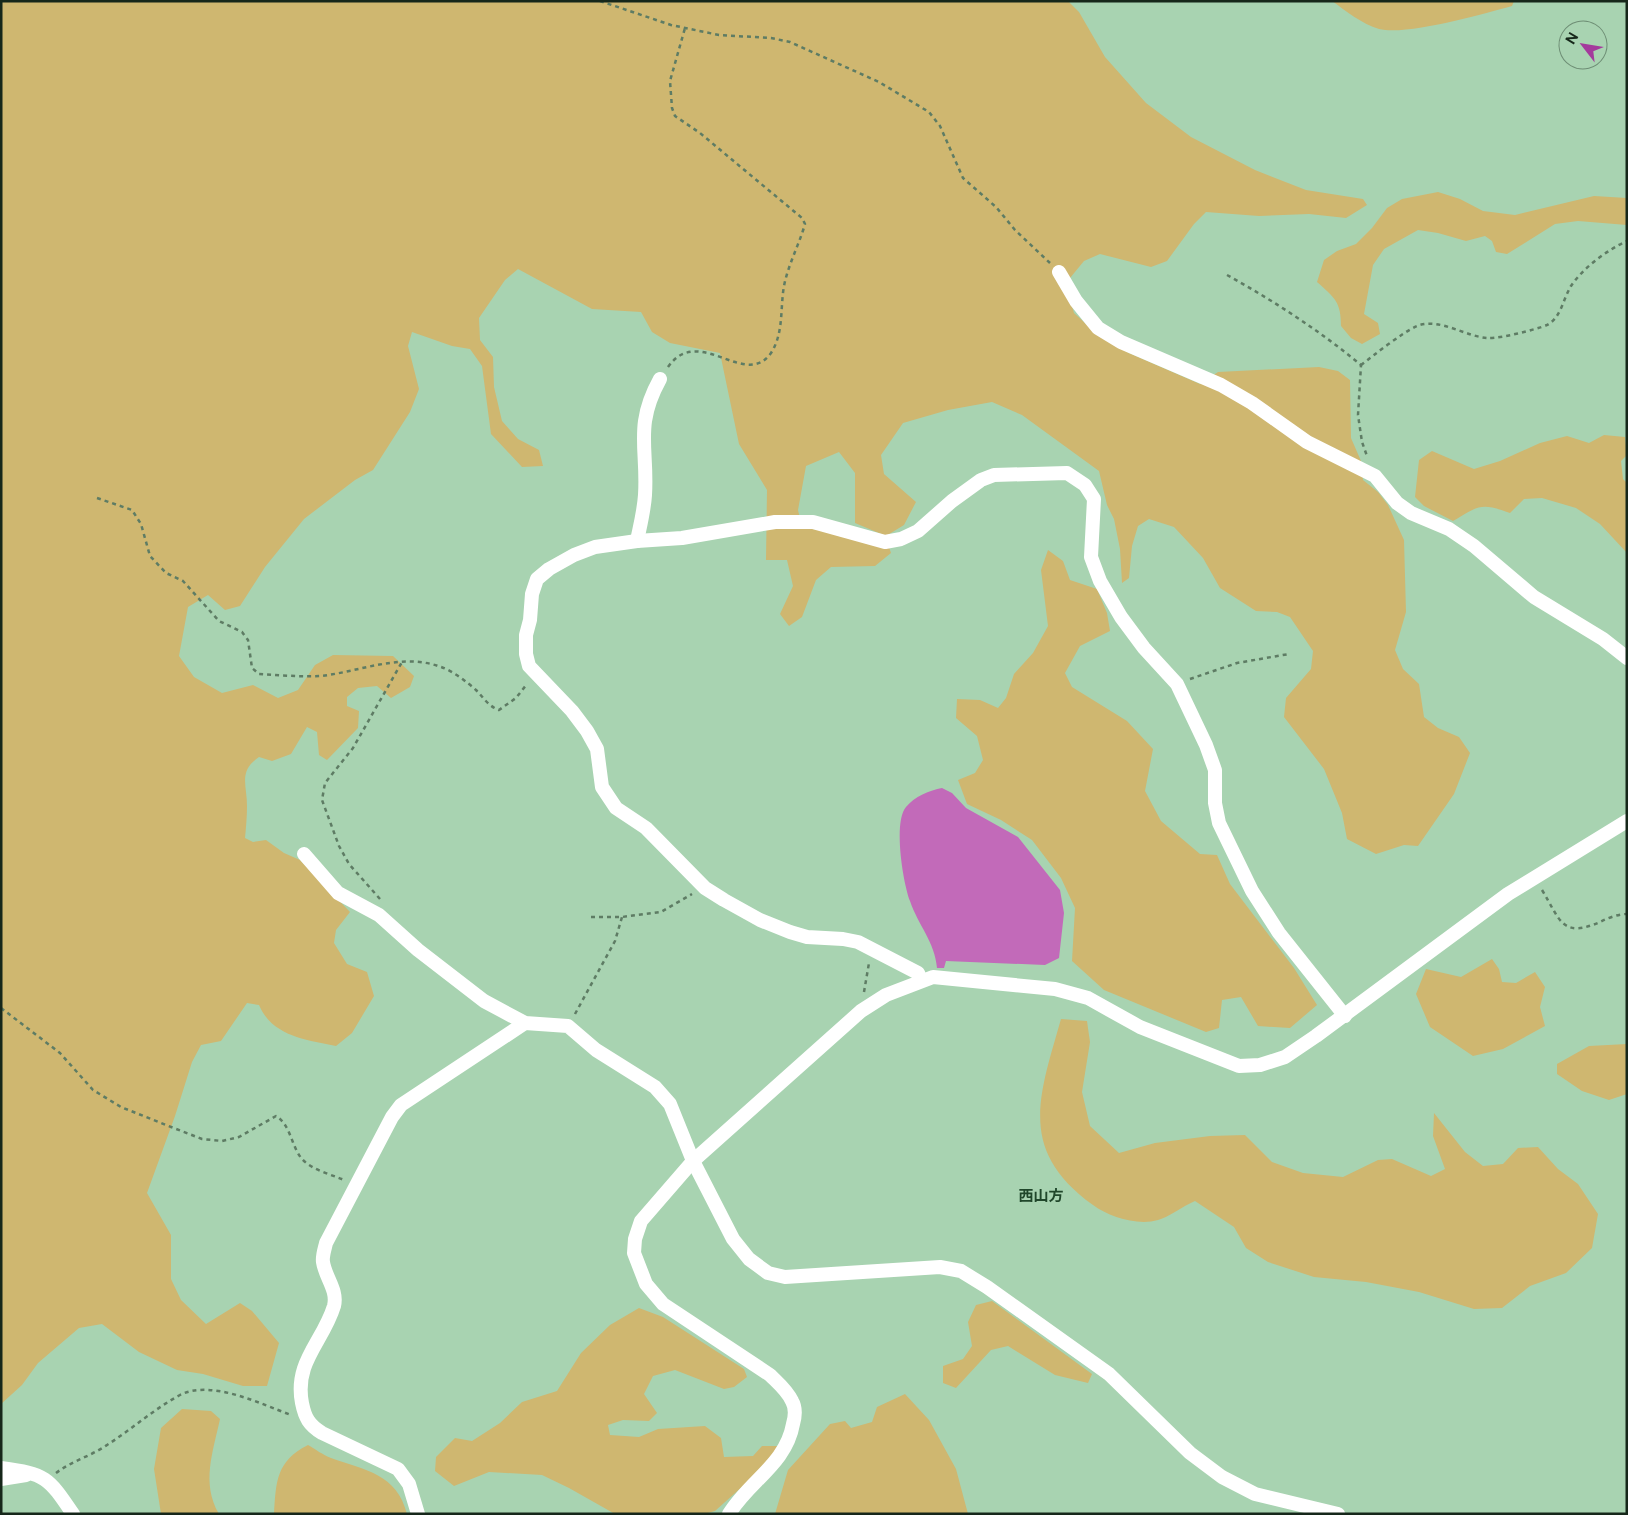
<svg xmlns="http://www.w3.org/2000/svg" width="1628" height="1515" viewBox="0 0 1628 1515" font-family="'Public Sans','Noto Sans JP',sans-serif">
<rect width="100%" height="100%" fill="#a8d3b1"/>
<g fill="#cfb770">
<path d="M1,1h1067l11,11 26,45 41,46 45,34 64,33 51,20 57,9 4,6 -21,13 -37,-4 -50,2 -53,-4 -12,12 -27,37 -16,6 -51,-13 -16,7 -14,17 -2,14 6,21 22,20 33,20 71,31 18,-12 101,-5 19,4 12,9 1,58 10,23 2,19 15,12 10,13 16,35 2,72 -11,38 8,19 16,15 5,33 14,11 21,9 11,16 -16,41 -36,52 -14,-1 -28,9 -29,-15 -5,-26 -18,-44 -40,-52 2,-19 25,-29 2,-18 -23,-34 -13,-5 -21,-1 -36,-23 -17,-30 -29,-31 -25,-8 -11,7 -6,20 -3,32 -7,5 -2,-34 -6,-30 -7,-14 -8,-34 -77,-56 -30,-13 -44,8 -45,13 -22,32 3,19 32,28 -12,23 -18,11 -31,-13v-50l-16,-21 -33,14 -8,44 4,18 22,2 65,17 2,6 -16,13 -44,1 -15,13 -14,37 -13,9 -9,-12 13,-28 -6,-26h-21l1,-70 -28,-46 -19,-91 -50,-10 -18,-11 -11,-20 -49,-3 -74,-40 -13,11 -26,38 1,22 13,17 1,30 8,34 16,18 21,11 4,16 -21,1 -31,-33 -9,-68 -12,-17 -18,-3 -40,-14 -4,14 11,43 -9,23 -37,58 -18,10 -51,39 -39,48 -25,39 -15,4 -17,-15 -20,12 -9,49 15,21 28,16 31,-8 25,13 20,-8 17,-25 18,-10 60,1 21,20 -4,11 -19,11 -14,-12 -19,2 -11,9v9l12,5 -1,17 -31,32 -8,-5 -2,-23 -10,-5 -16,27 -19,7 -13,-4c-21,14 -12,28 -12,49 0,11 -1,21 -2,32l8,4 13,-2 18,13 16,7 50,52 -14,18 -2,13 13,21 20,8 7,24 -22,37 -16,13c-30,-6 -64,-10 -77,-41l-12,-2 -26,38 -20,4 -9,17 -17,54 -28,77 24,42v44l10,21 25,24 34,-21 12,8 27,32 -12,43h-24l-40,-12 -26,-4 -38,-18 -37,-28 -23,4 -41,35 -16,22 -21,19z"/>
<path d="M1332,1h182l-2,5c-29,8 -106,30 -133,23 -17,-5 -33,-18 -47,-28z"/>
<path d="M1438,192l22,7 23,12 32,4 79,-19 33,2v27l-49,-4 -23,3 -48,30 -11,-2 -4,-11 -7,-5 -19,5 -28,-8 -20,-3 -34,19 -11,16 -9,49 14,9 2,11 -18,10 -11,-6 -10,-12c0,-24 -6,-28 -24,-44l7,-22 13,-9 19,-7 16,-16 15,-20 15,-9z"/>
<path d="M1604,435l21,2 2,18 -6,6 2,18 4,4v70l-27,-29 -24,-16 -34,-10 -18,1 -14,14c-30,-11 -31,-7 -57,8l-29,-15 -9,-9 4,-37 13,-9 42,18 26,-8 40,-18 27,-7 22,7z"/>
<path d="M1048,550l15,11 7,19 27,9 10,24 3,18 -30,15 -15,27 7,14 55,34 26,28 -8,42 16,30 39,33 17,1 13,29 64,84 23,37 -27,23 -32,-2 -17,-29 -19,3 -3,28 -13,4 -102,-42 -32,-29 3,-53 -14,-30 -29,-38 -31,-20 -34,-16 -9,-24 17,-7 8,-13 -6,-24 -21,-18 1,-19 23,1 18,8 8,-10 8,-24 19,-21 15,-27 -7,-56z"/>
<path d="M1492,959l7,10 3,13 14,1 19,-11 10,15 -5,20 5,19 -42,23 -30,7 -43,-29 -14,-33 10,-25 35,8z"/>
<path d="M1061,1019l26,2 3,21 -8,50 8,34 29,27 36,-10 55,-7 35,-1 27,27 31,11 40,4 35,-17 14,-1 39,17 14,-7 -12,-33 1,-23 31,39 18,14 20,-2 15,-16 20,-1 20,22 20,15 20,30 -6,34 -26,25 -36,13 -28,22 -28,1 -55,-17 -53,-10 -52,-5 -46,-15 -22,-14 -12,-21 -39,-26c-12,5 -28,17 -37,19 -20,6 -49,-3 -65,-15 -76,-55 -54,-108 -32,-186z"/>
<path d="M1627,1044v50l-18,6 -27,-9 -25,-17v-10l32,-18z"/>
<path d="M992,1301l100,73 -4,9 -33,-8 -47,-29 -17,4 -35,38 -13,-5v-17l20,-7 9,-13 -4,-24 8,-17z"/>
<path d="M639,1308l24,9 81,52 3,8 -13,10 -10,2 -49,-19 -22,6 -9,18 13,19 -8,8 -26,-1 -15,5 2,10 29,2 19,-8 47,-3 16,12 3,19 29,-1 9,-10h16l-6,14 -57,51 -11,3h-89l-46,-26 -27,-13 -53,-3 -35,14 -19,-15 1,-14 19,-19 17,3 28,-18 22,-21 35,-11 24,-38 29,-28z"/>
<path d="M905,1394l24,26 27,49 12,45h-193l13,-44 42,-46 15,-3 6,7 21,-6 5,-15z"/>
<path d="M182,1409l29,2 9,8c-7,33 -19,64 -1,95h-58l-7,-45 7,-41z"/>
<path d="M308,1445c7,4 15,10 23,13 34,12 66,16 76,56h-133c2,-32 2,-53 34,-69z"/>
</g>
<path fill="#c26ab9" d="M942,788l10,5 14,15 52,29 42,53 4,23 -5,45 -14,7 -99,-4 -2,7h-7c-2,-26 -19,-43 -27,-67 -7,-18 -17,-79 -4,-94 8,-10 24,-17 36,-19z"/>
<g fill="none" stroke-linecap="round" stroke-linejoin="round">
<g stroke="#5e7c64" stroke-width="2.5" stroke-dasharray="4 4" stroke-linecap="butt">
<path d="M600,1l71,24 48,10 52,3 19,4 89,40 50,30 11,14 23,52 33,29 19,23 35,33"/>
<path d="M1227,275c47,26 93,56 134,90l-3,50 4,27 5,14"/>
<path d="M1361,365c13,-10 42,-33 56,-39 22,-9 49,11 71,12 11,1 50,-9 59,-13 14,-7 16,-26 24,-39 12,-18 36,-36 56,-45"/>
<path d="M668,367c31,-44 77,23 103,-14 13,-20 9,-45 13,-67 4,-21 15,-41 21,-62l-3,-6 -102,-85 -25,-17 -3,-8 -2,-27 15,-53"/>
<path d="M97,498l35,12 9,14 9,32 16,17 17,8 36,40 23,11 6,8 4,28 7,6c20,1 41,3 61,2 40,-4 81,-24 121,-9 12,4 26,15 35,23 8,8 12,16 23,20l17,-12 11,-14"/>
<path d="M1190,679l47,-16 52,-9"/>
<path d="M1542,890c18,29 19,49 58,32 8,-4 18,-8 27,-8"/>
<path d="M380,899l-31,-35 -10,-18 -17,-46 3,-17 28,-35 49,-86"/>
<path d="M591,917h31l39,-5 31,-18"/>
<path d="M864,992l5,-29"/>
<path d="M1,1008l59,45 33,37 28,17 45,18 36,14 20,2 17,-4 37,-21c15,9 15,30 26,43 10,11 28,15 42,21"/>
<path d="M575,1014l40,-73 7,-24"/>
<path d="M56,1473c16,-12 35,-17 51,-28 25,-16 47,-36 73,-50 31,-16 81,9 111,20"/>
</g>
<g stroke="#fff" stroke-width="14">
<path d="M1059,272l17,29 22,27 23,14 100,43 31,18 55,39 68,34 22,27 14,10 38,16 25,17 60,51 69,42 24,19"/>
<path d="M637,541c3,-15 7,-30 8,-46 3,-47 -11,-69 15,-116"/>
<path d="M304,854l34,39 41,22 39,35 66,51 41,22 43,3 28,24 59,37 15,17 23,57 40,78 16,20 19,14 17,4 155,-10 21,4 26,16 122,87 81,79 32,24 33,17 83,20"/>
<path d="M921,980l-3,-7 -60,-31 -15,-3 -36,-2 -17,-5 -30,-12 -36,-20 -19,-12 -59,-60 -30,-20 -14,-21 -5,-38 -10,-18 -15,-20 -43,-45 -3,-12v-19l4,-15 2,-26 5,-15 12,-10 25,-14 21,-8 42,-6 45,-3 93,-16h38l72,20 16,-3 17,-8 34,-30 29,-21 13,-5 73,-2 18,12 9,14 -3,58 9,24 21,36 23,31 33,36 29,61 9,25v33l4,20 33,68 27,42 66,83"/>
<path d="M1,1468c45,6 47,9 72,46"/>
<path d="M1,1479l25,-4"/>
<path d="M418,1514l-9,-30 -11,-15 -76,-36c-13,-8 -17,-15 -20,-30 -8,-41 21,-61 32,-97 4,-16 -9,-29 -11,-44 -1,-6 2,-14 3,-19l66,-126 9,-12 124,-82"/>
<path d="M729,1514c20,-33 57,-50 64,-90 2,-7 3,-16 -1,-23 -5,-11 -14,-18 -22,-26l-107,-71 -17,-20 -12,-31 1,-14 6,-18 52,-60 168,-150 25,-16 47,-18 122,12 33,9 52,29 99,39 21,-1 25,-8 31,-21 192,-142 119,-73"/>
</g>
</g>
<g text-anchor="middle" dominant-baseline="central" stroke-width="5" stroke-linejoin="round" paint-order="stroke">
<g font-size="15" font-weight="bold" fill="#20472b" stroke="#a8d3b1">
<text x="1041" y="1195">西山方</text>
</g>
</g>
<rect width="1628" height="1515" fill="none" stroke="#16271a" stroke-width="5"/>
<g transform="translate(1583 45) rotate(301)"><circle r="24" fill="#a8d3b1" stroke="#6e8e75"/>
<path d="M0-4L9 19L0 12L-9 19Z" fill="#a43a9c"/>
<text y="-8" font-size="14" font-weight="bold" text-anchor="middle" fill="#16271a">N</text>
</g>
</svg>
